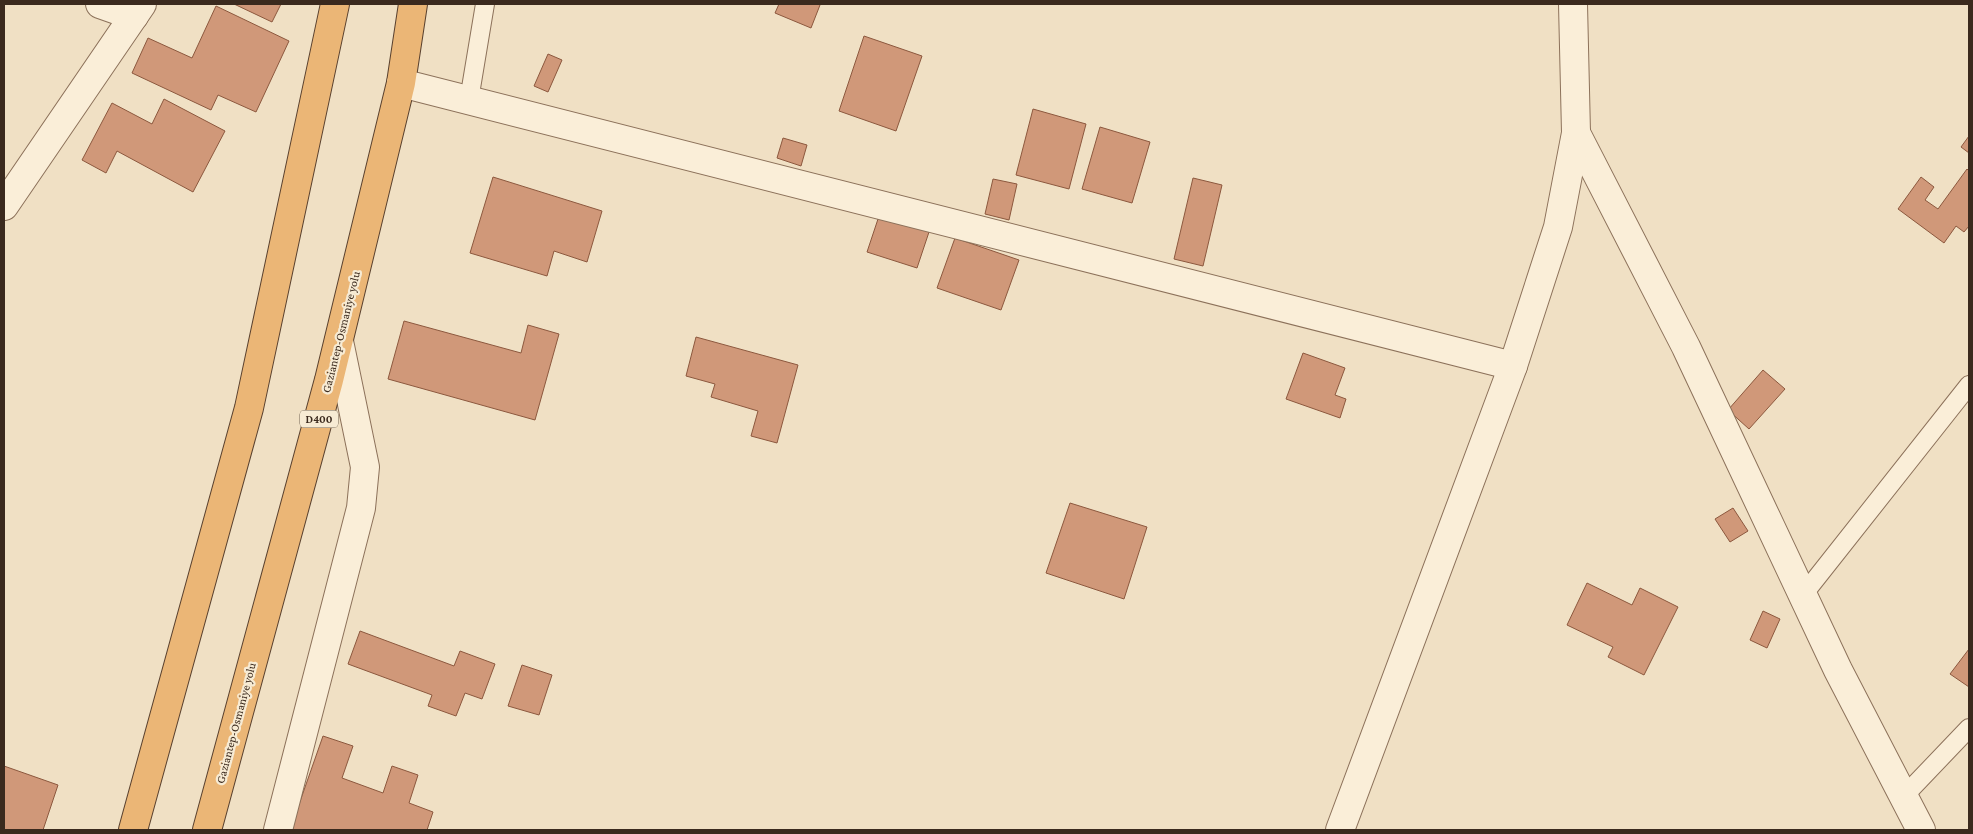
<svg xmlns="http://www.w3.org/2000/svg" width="1973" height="834" viewBox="0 0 1973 834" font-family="'Crimson Pro',serif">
<rect width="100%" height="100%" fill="#f0e0c4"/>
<g fill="#d09879" stroke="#8c583e">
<path d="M234,4h47l-9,18z"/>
<path d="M779,4h38l3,1 -9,23 -36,-15z"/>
<path d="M216,6l73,35 -33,71 -38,-17 -7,15 -79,-37 16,-35 44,20z"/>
<path d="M864,36l58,20 -26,75 -57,-20z"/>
<path d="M548,54l14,6 -14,32 -14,-6z"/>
<path d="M164,99l61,32 -32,61 -76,-41 -11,22 -24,-13 30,-57 40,21z"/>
<path d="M1033,109l53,15 -17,65 -53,-14z"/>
<path d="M1100,127l50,15 -18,61 -50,-14z"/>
<path d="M1969,136v17l-8,-6z"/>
<path d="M783,138l24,7 -6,21 -24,-8z"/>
<path d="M1967,169l2,2v55l-5,6 -8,-6 -12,17 -46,-34 23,-32 13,10 -9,13 13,9z"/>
<path d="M493,177l109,34 -15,51 -33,-11 -7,25 -77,-23z"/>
<path d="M1193,178l29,7 -19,81 -29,-7z"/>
<path d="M993,179l24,5 -8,36 -24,-6z"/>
<path d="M880,213l50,16 -13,39 -50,-16z"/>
<path d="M955,238l64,22 -18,50 -64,-22z"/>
<path d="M404,321l117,32 7,-28 31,9 -24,86 -147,-41z"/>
<path d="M696,337l102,28 -21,78 -26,-7 7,-25 -47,-14 4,-13 -29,-8z"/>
<path d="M1303,353l42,15 -10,27 11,4 -6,19 -54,-19z"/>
<path d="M1763,370l22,19 -36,40 -21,-19z"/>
<path d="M1070,503l77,24 -23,72 -78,-26z"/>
<path d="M1733,508l15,23 -18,11 -15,-23z"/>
<path d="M1587,583l45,22 8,-17 38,19 -34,68 -36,-18 5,-10 -46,-22z"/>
<path d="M1763,611l17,8 -13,29 -17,-8z"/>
<path d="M360,631l94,35 6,-15 35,13 -13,35 -17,-6 -9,23 -28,-10 4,-11 -84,-31z"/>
<path d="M1969,649v38l-19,-13z"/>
<path d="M522,665l30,10 -13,40 -31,-9z"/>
<path d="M323,736l30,10 -11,32 41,15 9,-27 26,9 -9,28 24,9 -6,18h-137z"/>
<path d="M4,766l54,19 -15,45h-39z"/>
</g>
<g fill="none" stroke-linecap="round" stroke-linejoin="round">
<defs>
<g id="service">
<path d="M469,100l16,-96"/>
<path d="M1803,595l166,-210"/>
<path d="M1904,796l65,-68"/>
</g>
<g id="minor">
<path d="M100,4l34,12"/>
<path d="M401,83l1112,283"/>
<path d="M1576,133l110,214 152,323 83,160"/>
<path d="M4,206l138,-202"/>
<path d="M278,830l83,-322 4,-41 -26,-126"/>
</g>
<path id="tertiary" d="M1340,830l173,-464 45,-139 18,-94 -3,-129"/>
<g id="trunk">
<path d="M133,830l116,-422 86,-404"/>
<path d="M207,830l122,-450 72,-297 12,-79"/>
</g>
</defs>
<use href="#service" stroke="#8c715a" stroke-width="20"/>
<use href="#minor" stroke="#8c715a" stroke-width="30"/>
<use href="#tertiary" stroke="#8c715a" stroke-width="30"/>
<use href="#trunk" stroke="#59402e" stroke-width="30"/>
<use href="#service" stroke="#faeed8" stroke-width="18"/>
<use href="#minor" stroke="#faeed8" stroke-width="28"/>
<use href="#tertiary" stroke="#faeed8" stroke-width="28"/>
<use href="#trunk" stroke="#ebb676" stroke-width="28"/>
</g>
<g text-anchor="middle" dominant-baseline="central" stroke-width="4.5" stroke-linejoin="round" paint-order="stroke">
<rect fill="#f7ebd4" stroke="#736455" stroke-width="1" x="300" y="410.5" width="38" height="17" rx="4"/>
<g font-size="11" font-weight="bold" fill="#3b2a1e">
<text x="319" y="419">D400</text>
</g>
<g font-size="12" fill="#3b2a1e" stroke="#f7ebd4">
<text transform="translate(341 332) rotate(-76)">Gaziantep-Osmaniye yolu</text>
<text transform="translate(236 723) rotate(-75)">Gaziantep-Osmaniye yolu</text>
</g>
</g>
<rect width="1973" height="834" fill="none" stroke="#3b2a1e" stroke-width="10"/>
</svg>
